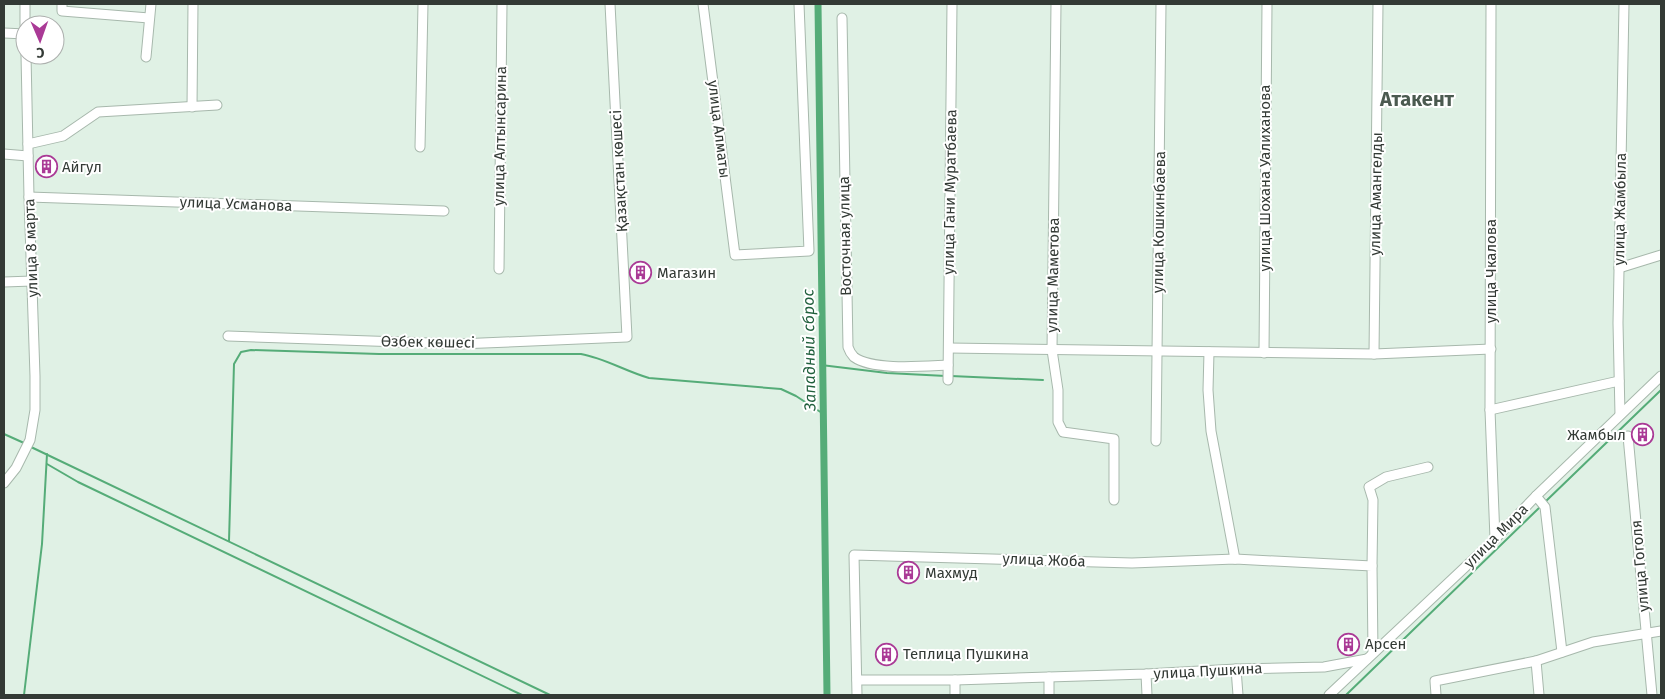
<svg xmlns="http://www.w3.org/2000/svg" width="1665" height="699" viewBox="0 0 1665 699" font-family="'Fira Sans',sans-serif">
<rect width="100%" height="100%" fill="#e0f1e5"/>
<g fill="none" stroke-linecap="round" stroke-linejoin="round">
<g stroke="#55ac78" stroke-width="2">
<path d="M821,365l66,8 59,3"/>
<path d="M951,376l92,4"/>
<path d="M4,434l20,9"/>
<path d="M31,447l519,248"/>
<path d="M47,464l31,18 444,213"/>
<path d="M1545,502l116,-112"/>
<path d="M229,541l5,-177 7,-12 10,-2 128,4h202c23,4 44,17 68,24l132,11 15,7 26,17"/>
<path d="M24,695l18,-151 5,-90"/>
<path d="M1346,695l194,-188"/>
</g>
<path stroke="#55ac78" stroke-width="7" d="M818,4l9,691"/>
<defs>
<g id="minor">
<path d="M25,4v21"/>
<path d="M62,4v7l87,7"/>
<path d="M703,4l32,251 74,-4 -10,-247"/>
<path d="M1056,4l-4,346 6,40v32l5,10 51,7v61"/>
<path d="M1491,4l-1,406 5,129"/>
<path d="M842,18l6,329c1,3 4,8 6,10 19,14 71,9 94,8"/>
<path d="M4,33l21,1"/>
<path d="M146,57l5,-53"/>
<path d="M192,107l1,-103"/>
<path d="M28,144l35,-8 35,-24 119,-7"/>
<path d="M420,147l3,-143"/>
<path d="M4,154l24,2"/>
<path d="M29,197l415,14"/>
<path d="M1619,268l42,-13"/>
<path d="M499,269l3,-265"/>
<path d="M4,282l28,-1"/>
<path d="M228,336l231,8 168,-7 -17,-333"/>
<path d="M949,348l425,6 117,-5"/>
<path d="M1209,352l-1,38 3,41 24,128"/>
<path d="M1264,353l3,-349"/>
<path d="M1374,354l4,-350"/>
<path d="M948,380l4,-376"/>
<path d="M1490,410l129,-29"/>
<path d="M1620,415l-2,-92 6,-319"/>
<path d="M1628,436l24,259"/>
<path d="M1156,441l5,-437"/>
<path d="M4,483l12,-15 14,-28 5,-30v-34l-6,-179 -3,-142"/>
<path d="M1536,496l9,11 17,145"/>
<path d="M1372,566l1,-66 -4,-13 17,-10 42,-10"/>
<path d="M1536,661l3,34"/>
<path d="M1236,669l2,26"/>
<path d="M1146,674l1,21"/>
<path d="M1049,677v18"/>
<path d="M857,680h98l191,-6 90,-5 88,-2 43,-8"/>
<path d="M955,680v15"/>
<path d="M857,695l-3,-140 278,8 103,-4 137,7 1,87"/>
<path d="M1329,695l166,-156 41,-43 125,-120"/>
<path d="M1436,695l-1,-14 101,-20 57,-19 68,-11"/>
</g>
</defs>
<use href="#minor" stroke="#a7b8ac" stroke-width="11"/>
<use href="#minor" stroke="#fff" stroke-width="9"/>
</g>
<defs>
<symbol id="building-ring" viewBox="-11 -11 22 22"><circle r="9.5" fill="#fff" stroke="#aa3a96" stroke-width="1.5"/><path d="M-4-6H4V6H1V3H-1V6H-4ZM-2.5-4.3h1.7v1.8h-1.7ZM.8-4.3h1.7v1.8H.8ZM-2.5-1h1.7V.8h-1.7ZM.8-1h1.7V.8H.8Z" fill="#aa3a96"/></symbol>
</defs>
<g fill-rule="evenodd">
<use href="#building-ring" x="34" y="154" width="25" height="25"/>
<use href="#building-ring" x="628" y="260" width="25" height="25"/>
<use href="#building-ring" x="1630" y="422" width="25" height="25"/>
<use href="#building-ring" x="896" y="560" width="25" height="25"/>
<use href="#building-ring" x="1336" y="632" width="25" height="25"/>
<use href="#building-ring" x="874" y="642" width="25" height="25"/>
</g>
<g text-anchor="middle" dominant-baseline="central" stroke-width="4" stroke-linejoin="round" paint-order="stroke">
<g font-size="15" fill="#333a35" stroke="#fff">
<text transform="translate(719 129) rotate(83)">улица Алматы</text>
<text transform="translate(500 136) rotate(-89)">улица Алтынсарина</text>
<text transform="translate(619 171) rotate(-93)">Қазақстан көшесі</text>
<text transform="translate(1265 178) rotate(-90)">улица Шохана Уалиханова</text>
<text transform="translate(950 192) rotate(-89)">улица Гани Муратбаева</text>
<text transform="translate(1376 194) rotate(-89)">улица Амангелды</text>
<text transform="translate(236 204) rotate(2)">улица Усманова</text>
<text transform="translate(1620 209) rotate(-89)">улица Жамбыла</text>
<text transform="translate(1159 222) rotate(-89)">улица Кошкинбаева</text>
<text transform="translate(845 236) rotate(-91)">Восточная улица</text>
<text transform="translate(31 248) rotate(-92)">улица 8 марта</text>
<text transform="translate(1491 271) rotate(-90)">улица Чкалова</text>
<text transform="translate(1053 275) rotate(-89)">улица Маметова</text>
<text transform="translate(428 342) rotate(1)">Өзбек көшесі</text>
<text transform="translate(1496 536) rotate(-45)">улица Мира</text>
<text transform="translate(1044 560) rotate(2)">улица Жоба</text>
<text transform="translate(1640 566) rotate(-95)">улица Гоголя</text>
<text transform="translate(1208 671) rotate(-3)">улица Пушкина</text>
</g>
<g font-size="15" fill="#333a35" stroke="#fff" text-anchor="start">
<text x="62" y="167">Айгул</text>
<text x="657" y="273">Магазин</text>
<text x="1626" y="435" text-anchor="end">Жамбыл</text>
<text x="925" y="573">Махмуд</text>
<text x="1365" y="644">Арсен</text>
<text x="903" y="654">Теплица Пушкина</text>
</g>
<g font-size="16" font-style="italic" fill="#21603d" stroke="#fff">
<text transform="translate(809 350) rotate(-91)">Западный сброс</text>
</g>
<g font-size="20" font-weight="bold" fill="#4b5a50" stroke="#fff">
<text x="1417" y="99">Атакент</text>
</g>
</g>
<rect width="1665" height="699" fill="none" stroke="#333a35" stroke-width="10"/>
<g transform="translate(40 40) rotate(178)"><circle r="24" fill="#ffffff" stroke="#adb0ae"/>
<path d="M0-4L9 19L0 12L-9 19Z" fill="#aa3a96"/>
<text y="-8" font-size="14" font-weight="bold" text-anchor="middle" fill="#333a35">С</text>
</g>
</svg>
